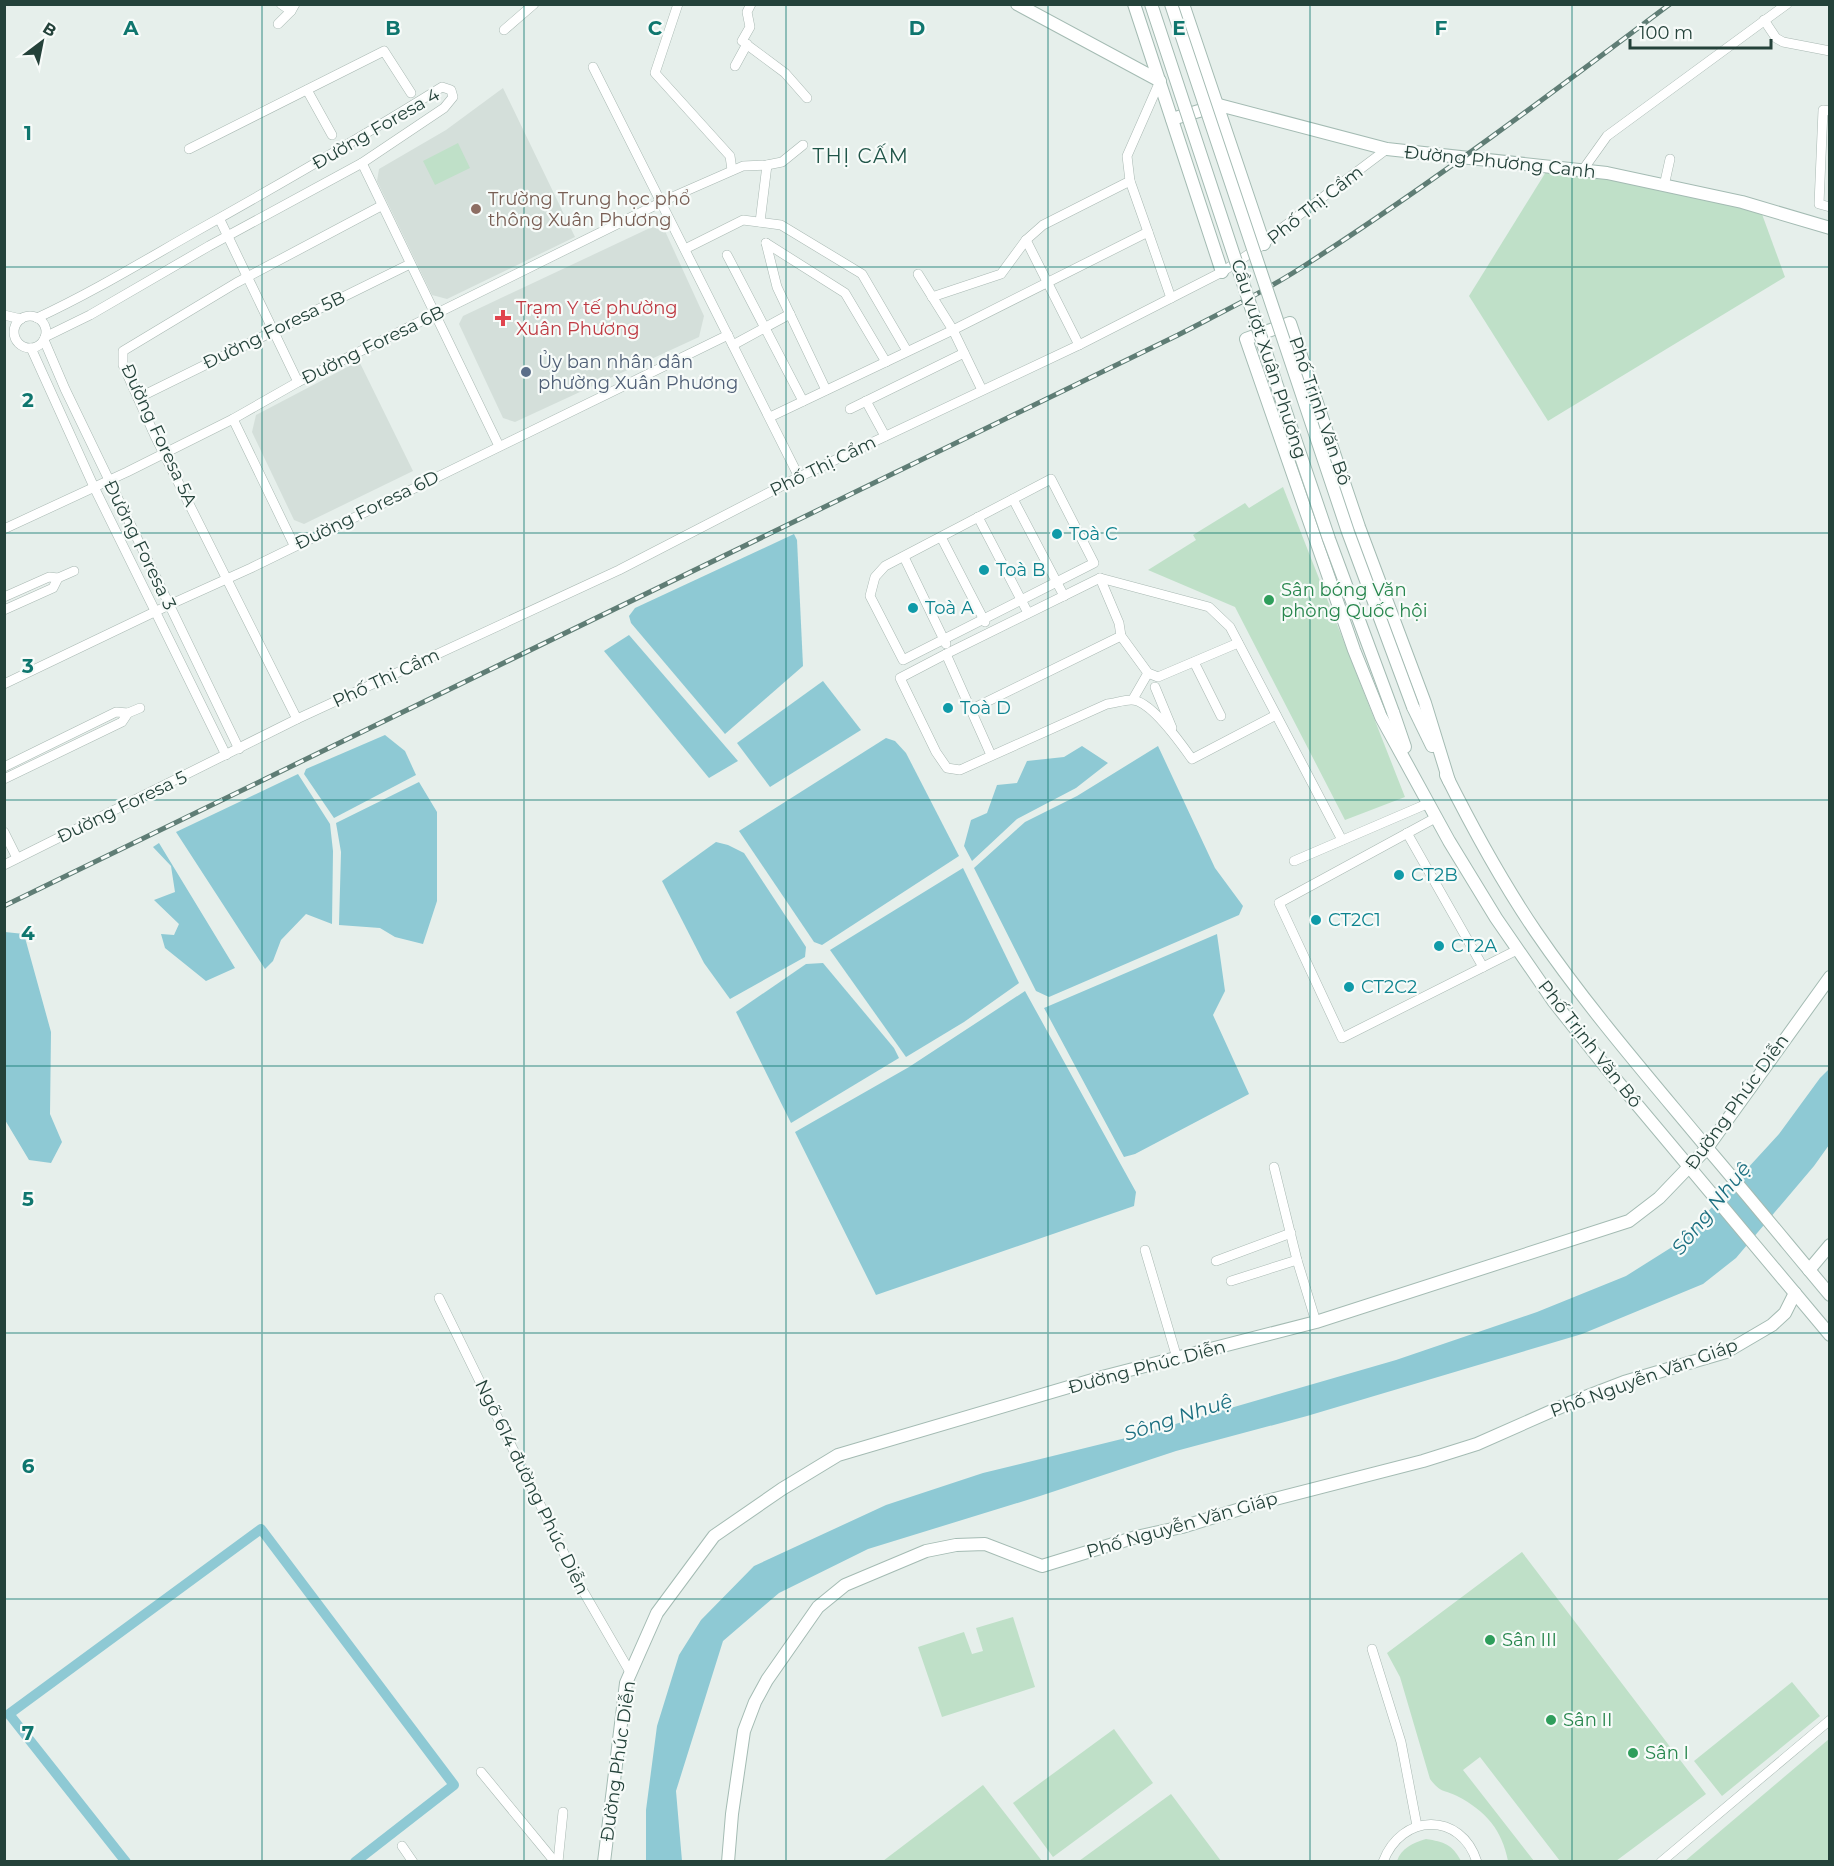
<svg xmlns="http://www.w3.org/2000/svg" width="1834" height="1866" viewBox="0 0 1834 1866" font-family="Montserrat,sans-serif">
<rect width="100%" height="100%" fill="#e6efeb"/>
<g fill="#d4dfda">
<path d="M503,88l72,149 -128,62 -15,-4 -55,-114 2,-12 67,-39z"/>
<path d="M652,227l13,4 39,85 -5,21 -184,85 -12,-4 -44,-94 4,-8z"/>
<path d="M359,361l54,110 -109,53 -10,-4 -42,-88 4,-17z"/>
</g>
<g fill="#bfe0c8">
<path d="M458,143l12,25 -35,17 -12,-24z"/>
<path d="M1549,167l210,39 26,71 -237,144 -79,-125z"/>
<path d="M1283,487l122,310 -60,23 -110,-213 -87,-37 48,-30 -3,-5 52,-32 4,5z"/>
<path d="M1522,1552l184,242 -90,67h-56l-80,-104 -17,13 71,91h-26c-6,-31 -22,-50 -51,-65 -15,-7 -16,-3 -27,-17l-30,-102 -13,-24z"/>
<path d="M1013,1617l22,70 -93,30 -24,-70 46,-15 8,22 11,-3 -7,-23z"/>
<path d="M1792,1682l28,34 -98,80 -28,-35z"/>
<path d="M1114,1729l39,54 -100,74 -40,-54z"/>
<path d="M1829,1739v122h-144z"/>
<path d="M983,1785l59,76h-159z"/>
<path d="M1171,1794l50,67h-142z"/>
<path d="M1426,1839c18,3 26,5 35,22h-64c4,-13 16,-18 29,-22z"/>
</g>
<g fill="#8ec9d4">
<path d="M794,534l3,6 6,126 -78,68 -94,-111 -2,-7 6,-8z"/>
<path d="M629,635l109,126 -29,17 -105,-127z"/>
<path d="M823,681l38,49 -91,57 -33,-44z"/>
<path d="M385,735l20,16 11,24 -82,43 -30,-44 2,-5z"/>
<path d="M886,738l9,3 11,12 53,103 -137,89 -8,-3 -75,-111z"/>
<path d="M1082,746l26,17 -32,25 -59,31 -45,42 -8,-15 7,-26 16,-7 10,-28 20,-2 10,-22 37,-4z"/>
<path d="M1158,746l57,122 28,38 -4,9 -190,82 -13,-6 -62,-123 51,-46 52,-26z"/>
<path d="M298,774l32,50 3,27 -1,73 -26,-10 -25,26 -8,21 -8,8 -89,-137z"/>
<path d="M419,782l18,30v89l-14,43 -28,-7 -15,-9 -41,-3 2,-73 -5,-29z"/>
<path d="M716,842l12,3 16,8 62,94 -1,10 -75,42 -26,-36 -42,-82z"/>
<path d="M159,843l76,125 -29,13 -41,-33 -4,-14 13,1 5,-11 -25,-24 21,-8 -4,-26 -18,-19z"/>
<path d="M963,868l56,115 -55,39 -58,35 -76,-107z"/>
<path d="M5,932l19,2 27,98 -1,82 12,28 -11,21 -22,-3 -24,-40z"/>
<path d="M1217,934l8,57 -12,24 36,79 -114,60 -11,3 -80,-149z"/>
<path d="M823,963l71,85 5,10 -108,65 -55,-111 70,-48z"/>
<path d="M1025,991l111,201 -2,14 -258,89 -81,-163 114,-65z"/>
<path d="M1829,1069v76l-15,21 -78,92 -33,26 -121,50 -275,82 -131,35 -136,45 -172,53 -89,44 -56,48 -47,150 6,70 -36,1v-52l11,-84 22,-71 22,-35 53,-54 132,-61 97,-32 151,-37 262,-76 141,-48 89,-36 54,-34 99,-108 41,-56z"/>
</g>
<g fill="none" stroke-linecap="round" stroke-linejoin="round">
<path stroke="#8ec9d4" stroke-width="10" d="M126,1862l-117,-148 252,-185 193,256 -99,77"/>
<defs>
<g id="street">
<path d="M281,4l10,7 4,-7"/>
<path d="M678,4l-23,69 75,83 2,14"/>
<path d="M751,4l-4,8 3,15 -8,14 43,32 22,25"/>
<path d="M1764,20l12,18 7,4 47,9"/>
<path d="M278,24l13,-13"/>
<path d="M504,30l30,-26"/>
<path d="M735,66l12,-22"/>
<path d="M593,67l206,410"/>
<path d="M307,90l25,45"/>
<path d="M1830,111l-7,-1 -4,94 11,3"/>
<path d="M189,149l195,-98 27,42"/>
<path d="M362,163l137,283"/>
<path d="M1582,171l25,-35 180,-132"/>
<path d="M1664,186l6,-27"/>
<path d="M220,220l78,162"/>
<path d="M760,222l7,-57"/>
<path d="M1148,232l-18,-51 -3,-25 33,-75"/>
<path d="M1026,240l53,105"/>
<path d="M766,243l79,50 41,69"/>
<path d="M766,243l11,44 49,103"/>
<path d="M685,249l58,-29 38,5 81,49 45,77"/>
<path d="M727,255l76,146"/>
<path d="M918,274l35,56 29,60"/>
<path d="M932,297l69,-23 25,-34 17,-15 87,-44"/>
<path d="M4,315l17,4"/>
<circle cx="30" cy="332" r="16"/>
<path d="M37,318c54,-25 105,-56 156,-85 84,-47 167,-95 249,-146l9,3 2,7 -9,11 -82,55 -153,83 -119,69 -45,22"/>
<path d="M44,340l21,49 174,360"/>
<path d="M733,345l57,-31"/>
<path d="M31,348l63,139 132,268"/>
<path d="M138,398l272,-134"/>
<path d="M866,401l19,35"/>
<path d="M850,409l114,-56"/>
<path d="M770,417l183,-87 195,-98 23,66"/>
<path d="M233,419l61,126"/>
<path d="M1051,479l43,84 -191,97 -33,-64 5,-19 10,-11z"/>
<path d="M1013,499l51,97"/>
<path d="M978,517l50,96"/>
<path d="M4,529l123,-57 106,-53 65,-37 372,-184 73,-32 24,-1 15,-3 21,-17"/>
<path d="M941,537l44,85"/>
<path d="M904,557l42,87"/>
<path d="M1100,578l19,45 2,13 27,37 10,4 80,-34"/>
<path d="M4,597l45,-20 9,1 16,-7"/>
<path d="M4,610l49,-22 5,-10"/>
<path d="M946,654l154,-76 109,29 21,20 112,213"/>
<path d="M1194,662l27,54"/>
<path d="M4,684l165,-79 82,-37 477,-233"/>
<path d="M1155,687l17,41"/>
<path d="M1133,699l15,-26"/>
<path d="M972,709l149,-73"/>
<path d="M297,719l-142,-283 -32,-71v-14l113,-68 145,-77"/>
<path d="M991,755l-45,-101 -46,24 36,74 11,16 13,2 147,-66c8,-1 17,-4 24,-4 19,-1 51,45 61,59l84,-44"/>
<path d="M4,767l112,-55 12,1 12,-5"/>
<path d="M4,779l118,-57 6,-9"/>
<path d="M1437,817l-158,86 63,135 175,-88"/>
<path d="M4,832l13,26"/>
<path d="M1407,833l76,134"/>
<path d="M1294,861l135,-58"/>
<path d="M4,865l293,-146 322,-149 180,-93 280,-132 143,-73 42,-28 14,-13 109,-82"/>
<path d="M1274,1167l23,93 19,62"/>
<path d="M1145,1250l32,108"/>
<path d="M1216,1261l75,-28"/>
<path d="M1231,1281l66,-21"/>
<path d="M439,1298l140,286 51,88"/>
<path d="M1372,1649l29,93 16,84"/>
<path d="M481,1772l74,90"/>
<path d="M402,1846l11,16"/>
<path d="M558,1862l5,-50"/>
<path d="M1383,1862c18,-49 78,-51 94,0"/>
<path d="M1661,1862l169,-142"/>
</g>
<g id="secondary">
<path d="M1017,4l143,77"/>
<path d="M1134,4l88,268"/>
<path d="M1183,4l81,240"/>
<path d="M1172,119l47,-14 168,44 220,24 135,29 88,26"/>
<path d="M1413,707l19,39"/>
<path d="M1393,712l12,35"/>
<path d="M1446,775c27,54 56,107 90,157 52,76 113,146 172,217 41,48 81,97 122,146"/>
<path d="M1449,781l-24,-78 -66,-176 -69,-204 -44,16 108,311 27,67 68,124 47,77 58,84 54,68 222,265"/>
<path d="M1809,1270l21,-25"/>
<path d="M604,1862l22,-179 31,-70 57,-77 68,-47 56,-34 268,-79 210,-54 313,-101 30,-23 48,-50 123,-171"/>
<path d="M728,1862l4,-48 12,-83 11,-29 12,-22 51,-73 27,-22 81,-34 30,-6 29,-1 57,22 94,-29 46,-10 81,-25 160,-41 54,-17 95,-42 52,-20 102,-30 46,-27 13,-12 10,-20"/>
</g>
</defs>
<use href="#street" stroke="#a8b8b2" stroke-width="10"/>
<use href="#secondary" stroke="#a4bbb3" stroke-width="14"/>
<use href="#street" stroke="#fff" stroke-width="9"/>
<use href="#secondary" stroke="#fff" stroke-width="12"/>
<defs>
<path id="rail" d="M4,906l1174,-571c44,-23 90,-45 132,-73 124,-80 242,-169 360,-258"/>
</defs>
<use href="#rail" stroke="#5f7d75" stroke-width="5"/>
<use href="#rail" stroke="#f7fbf9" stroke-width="3" stroke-dasharray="9" stroke-linecap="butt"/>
<defs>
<g id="secondary-bridge">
<path d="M1151,4l124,376 54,159 64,173"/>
<path d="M1171,4l177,528 65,175"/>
</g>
</defs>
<use href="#secondary-bridge" stroke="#a4bbb3" stroke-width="14" stroke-linecap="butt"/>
<use href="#secondary-bridge" stroke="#fff" stroke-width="12"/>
</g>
<path fill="none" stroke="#0f766e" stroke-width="1.5" stroke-opacity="0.55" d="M262,4v1858M524,4v1858M786,4v1858M1048,4v1858M1310,4v1858M1572,4v1858M4,267h1826M4,533h1826M4,800h1826M4,1066h1826M4,1333h1826M4,1599h1826"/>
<circle fill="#8d6e63" stroke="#f7fbf9" stroke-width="2" cx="476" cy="209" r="6"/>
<path fill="#e0444e" stroke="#f7fbf9" stroke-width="2" d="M500 309h6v6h6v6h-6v6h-6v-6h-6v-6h6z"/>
<circle fill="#5c6f8a" stroke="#f7fbf9" stroke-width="2" cx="526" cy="372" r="6"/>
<g fill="#0f9aa8" stroke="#f7fbf9" stroke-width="2">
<circle cx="1057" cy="534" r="6"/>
<circle cx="984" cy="570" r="6"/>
<circle cx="913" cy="608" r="6"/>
<circle cx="948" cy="708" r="6"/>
<circle cx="1399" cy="875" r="6"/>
<circle cx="1316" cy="920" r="6"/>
<circle cx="1439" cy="946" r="6"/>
<circle cx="1349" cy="987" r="6"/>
</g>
<g fill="#2e9e5b" stroke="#f7fbf9" stroke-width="2">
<circle cx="1269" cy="600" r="6"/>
<circle cx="1490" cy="1640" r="6"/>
<circle cx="1551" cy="1720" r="6"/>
<circle cx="1633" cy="1753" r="6"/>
</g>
<g text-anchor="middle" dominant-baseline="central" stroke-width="4.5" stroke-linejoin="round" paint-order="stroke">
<g font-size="18" fill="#24423a" stroke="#f7fbf9">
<text transform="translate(376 129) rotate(-30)">Đường Foresa 4</text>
<text transform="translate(1500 162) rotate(6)">Đường Phương Canh</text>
<text transform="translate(1315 205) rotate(-38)">Phố Thị Cẩm</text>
<text transform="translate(274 330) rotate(-26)">Đường Foresa 5B</text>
<text transform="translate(373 345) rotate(-26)">Đường Foresa 6B</text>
<text transform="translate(1269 359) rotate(72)">Cầu vượt Xuân Phương</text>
<text transform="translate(1320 411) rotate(71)">Phố Trịnh Văn Bô</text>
<text transform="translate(159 435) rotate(65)">Đường Foresa 5A</text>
<text transform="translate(823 466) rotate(-26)">Phố Thị Cẩm</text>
<text transform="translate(367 510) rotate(-26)">Đường Foresa 6D</text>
<text transform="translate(140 545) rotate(64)">Đường Foresa 3</text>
<text transform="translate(386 678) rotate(-25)">Phố Thị Cẩm</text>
<text transform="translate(122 807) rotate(-26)">Đường Foresa 5</text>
<text transform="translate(1590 1044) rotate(52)">Phố Trịnh Văn Bô</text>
<text transform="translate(1737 1102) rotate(-54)">Đường Phúc Diễn</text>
<text transform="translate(1147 1367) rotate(-15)">Đường Phúc Diễn</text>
<text transform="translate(1644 1378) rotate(-20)">Phố Nguyễn Văn Giáp</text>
<text transform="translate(532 1487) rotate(64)">Ngõ 614 đường Phúc Diễn</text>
<text transform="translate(1182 1525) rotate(-16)">Phố Nguyễn Văn Giáp</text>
<text transform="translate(618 1761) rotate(-82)">Đường Phúc Diễn</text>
</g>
<g font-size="18" fill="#785e54" stroke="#f7fbf9" text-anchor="start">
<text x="488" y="199">Trường Trung học phổ<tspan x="488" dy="21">thông Xuân Phương</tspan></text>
</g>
<g font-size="18" fill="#be3a42" stroke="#f7fbf9" text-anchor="start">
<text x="516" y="308">Trạm Y tế phường<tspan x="516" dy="21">Xuân Phương</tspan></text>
</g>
<g font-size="18" fill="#4e5e75" stroke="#f7fbf9" text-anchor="start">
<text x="538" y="362">Ủy ban nhân dân<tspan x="538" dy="21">phường Xuân Phương</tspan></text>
</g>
<g font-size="18" fill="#0d838f" stroke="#f7fbf9" text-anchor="start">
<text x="1069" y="534">Toà C</text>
<text x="996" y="570">Toà B</text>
<text x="925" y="608">Toà A</text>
<text x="960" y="708">Toà D</text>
<text x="1411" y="875">CT2B</text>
<text x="1328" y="920">CT2C1</text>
<text x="1451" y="946">CT2A</text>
<text x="1361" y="987">CT2C2</text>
</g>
<g font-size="18" fill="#27864d" stroke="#f7fbf9" text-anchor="start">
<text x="1281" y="590">Sân bóng Văn<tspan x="1281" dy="21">phòng Quốc hội</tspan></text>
<text x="1502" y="1640">Sân III</text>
<text x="1563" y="1720">Sân II</text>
<text x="1645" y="1753">Sân I</text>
</g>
<g font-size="20" letter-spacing="1.5" fill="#1f5548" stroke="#f7fbf9">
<text x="861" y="156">THỊ CẤM</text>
</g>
<g font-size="20" font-style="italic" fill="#1c6f80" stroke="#f7fbf9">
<text transform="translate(1711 1208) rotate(-51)">Sông Nhuệ</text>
<text transform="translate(1178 1417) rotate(-18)">Sông Nhuệ</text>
</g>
</g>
<g font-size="20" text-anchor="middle" font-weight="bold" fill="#0f766e" stroke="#f7fbf9" stroke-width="4.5" stroke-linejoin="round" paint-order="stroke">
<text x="131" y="35">A</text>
<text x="393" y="35">B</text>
<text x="655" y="35">C</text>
<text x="917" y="35">D</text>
<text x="1179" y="35">E</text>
<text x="1441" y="35">F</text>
<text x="28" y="140">1</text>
<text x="28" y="407">2</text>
<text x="28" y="673">3</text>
<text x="28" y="940">4</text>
<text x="28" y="1206">5</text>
<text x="28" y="1473">6</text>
<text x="28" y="1740">7</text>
</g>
<rect width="1834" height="1866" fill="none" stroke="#24423a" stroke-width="12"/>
<g transform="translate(42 42) rotate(32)" stroke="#f7fbf9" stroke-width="4.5" paint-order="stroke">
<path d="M0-4.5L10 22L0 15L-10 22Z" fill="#24423a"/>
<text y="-9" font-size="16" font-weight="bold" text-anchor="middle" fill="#24423a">B</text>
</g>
<path d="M1630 39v9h141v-9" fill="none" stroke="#24423a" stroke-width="3"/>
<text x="1639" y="39" font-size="18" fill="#24423a" stroke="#f7fbf9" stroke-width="4.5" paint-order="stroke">100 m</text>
</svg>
